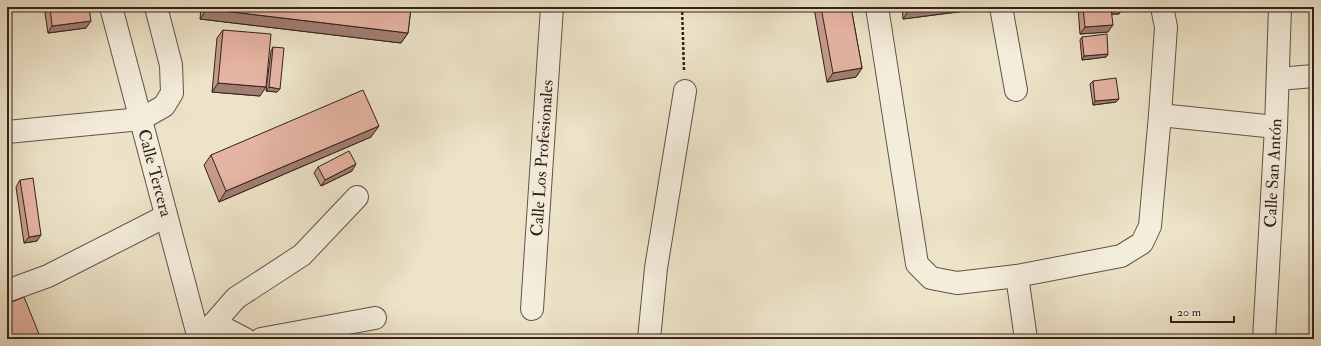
<svg xmlns="http://www.w3.org/2000/svg" width="1321" height="346" viewBox="0 0 1321 346" font-family="'IM FELL Double Pica',serif">
<rect width="100%" height="100%" fill="#ede3c8"/>
<filter id="stains"><feTurbulence type="fractalNoise" baseFrequency=".005" numOctaves="4"/><feColorMatrix values="0 0 0 0 .2 0 0 0 0 .09 0 0 0 0 .02 0 0 0 .5 -.17"/></filter>
<radialGradient id="worn" r=".72"><stop offset=".6" stop-color="#630" stop-opacity="0"/><stop offset="1" stop-color="#630" stop-opacity=".3"/></radialGradient>
<g fill="none" stroke-linecap="round" stroke-linejoin="round">
<defs>
<g id="minor">
<path d="M111,7l88,332"/>
<path d="M877,7l40,257 14,14 26,5 60,-7 104,-20 21,-13 8,-17 10,-111 6,-88 -4,-20"/>
<path d="M1001,7l15,83"/>
<path d="M1278,79l36,-3"/>
<path d="M1160,115l116,12"/>
<path d="M7,132l134,-13 23,-13 8,-13 -1,-28 -15,-58"/>
<path d="M1017,276l9,63"/>
<path d="M7,291l41,-15 118,-60"/>
<path d="M532,309l20,-302"/>
<path d="M214,323l31,16"/>
<path d="M200,339l36,-41 66,-43 55,-58"/>
<path d="M261,339l114,-21"/>
<path d="M649,339l7,-71 29,-177"/>
<path d="M1264,339l12,-212 4,-120"/>
</g>
</defs>
<use href="#minor" stroke="#625247" stroke-width="24"/>
<path stroke="#33221c" stroke-width="2.5" stroke-dasharray="3 2" stroke-linecap="butt" d="M682,7l2,63"/>
<use href="#minor" stroke="#f3eddb" stroke-width="22"/>
</g>
<g fill="#c69b8c" stroke="#33221c">
<path d="M49,7h40l-3,21 -38,5 -3,-20z"/>
<path d="M201,7h210l-3,26 -7,10 -201,-24z"/>
<path d="M815,7h36l11,61 -6,9 -29,5 -13,-74z"/>
<path d="M902,7h73l-2,3 -70,9z"/>
<path d="M1078,7h45l-4,7h-7l-4,18 -28,2z"/>
<path d="M223,30l37,66 -48,-4 5,-54z"/>
<path d="M1082,37l26,17 -2,3 -24,3 -2,-20z"/>
<path d="M273,47l7,42 -3,3 -11,-1 5,-40z"/>
<path d="M1093,81l23,21 -23,3 -3,-21z"/>
<path d="M371,137l-152,65 -15,-37 7,-10z"/>
<path d="M318,167l34,4 -31,15 -7,-13z"/>
<path d="M20,180l17,61 -13,2 -8,-56z"/>
</g>
<g fill="#a17e72" stroke="#33221c">
<path d="M934,7h41l-2,3 -70,9 6,-9z"/>
<path d="M1123,7l-4,7h-12l4,-6z"/>
<path d="M207,9l201,24 -7,10 -201,-24z"/>
<path d="M91,21l-5,7 -38,5 4,-7z"/>
<path d="M1113,25l-5,7 -28,2 5,-7z"/>
<path d="M1108,54l-2,3 -24,3 2,-4z"/>
<path d="M862,68l-6,9 -29,5 6,-9z"/>
<path d="M218,83l48,4 -6,9 -48,-4z"/>
<path d="M269,87l11,2 -3,3 -11,-1z"/>
<path d="M1119,99l-3,3 -23,3 2,-4z"/>
<path d="M379,126l-8,11 -152,65 7,-11z"/>
<path d="M356,164l-4,7 -31,15 4,-6z"/>
<path d="M41,235l-4,6 -13,2 5,-6z"/>
</g>
<g fill="#e6b4a3" stroke="#33221c">
<path d="M50,7h39l2,14 -39,5z"/>
<path d="M207,7h204l-3,26 -201,-24z"/>
<path d="M821,7h30l11,61 -29,5z"/>
<path d="M909,7h25l-25,3z"/>
<path d="M1083,7h40l-12,1 2,17 -28,2z"/>
<path d="M223,30l48,4 -5,53 -48,-4z"/>
<path d="M1107,34l1,20 -24,2 -2,-19z"/>
<path d="M273,47l11,1 -4,41 -11,-2z"/>
<path d="M1116,78l3,21 -24,2 -2,-20z"/>
<path d="M363,90l16,36 -153,65 -15,-36z"/>
<path d="M349,151l7,13 -31,16 -7,-13z"/>
<path d="M33,178l8,57 -12,2 -9,-57z"/>
<path d="M24,297l17,42h-34v-35z"/>
</g>
<g text-anchor="middle" dominant-baseline="central" stroke-width="3.5" stroke-linejoin="round" paint-order="stroke">
<g font-size="17" fill="#33221c" stroke="#f3eddb">
<text transform="translate(542 158) rotate(-86)">Calle Los Profesionales</text>
<text transform="translate(155 173) rotate(75)">Calle Tercera</text>
<text transform="translate(1273 173) rotate(-87)">Calle San Antón</text>
</g>
</g>
<rect width="1321" height="346" fill="none" stroke="#ede3c8" stroke-width="24"/>
<rect x="8" y="8" width="1305" height="330" fill="none" stroke="#33221c" stroke-width="2"/>
<rect x="12" y="12" width="1297" height="322" fill="none" stroke="#33221c"/>
<path d="M1171 316v6h63v-6" fill="none" stroke="#33221c" stroke-width="2"/>
<text x="1177" y="316" font-size="12" fill="#33221c" stroke="#f3eddb" stroke-width="3" paint-order="stroke">20 m</text>
<rect width="100%" height="100%" filter="url(#stains)"/>
<rect width="100%" height="100%" fill="url(#worn)"/>
</svg>
